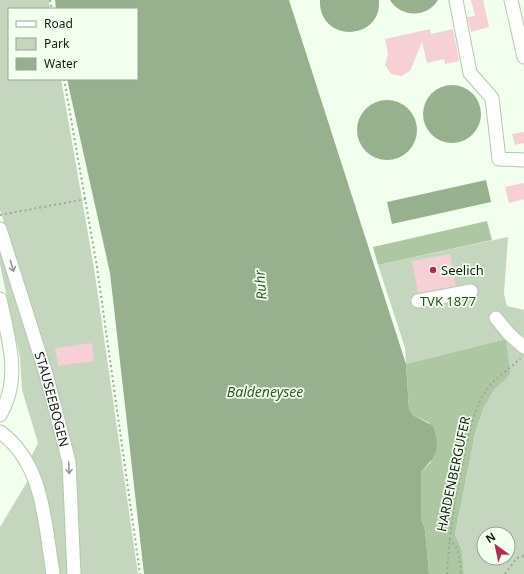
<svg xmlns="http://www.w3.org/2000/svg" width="524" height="574" viewBox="0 0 524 574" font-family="'Noto Sans',sans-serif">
<rect width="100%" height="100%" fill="#f2ffee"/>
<g fill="#c4d6be" fill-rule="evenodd">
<path d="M0,0h49l1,9h-41v70h52l33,189 44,306h-59l-3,-112 -24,-88 -52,-164z"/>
<path d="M0,236l44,140 19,86 5,112h-68v-47l27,-45 9,-5 -5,-20 7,-14 -16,-53 -2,-33 -20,-92z"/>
<path d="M508,237l-4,57 3,12 17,4v264h-60l-2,-23 -7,-17 20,-100 8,-25 11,-19 11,-10 1,-41 -100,25 -1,-16 -27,-83zM484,534h24v24h-24z"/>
</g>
<g fill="#acc7a2">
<path d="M487,221l5,19 -114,25 -5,-18z"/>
<path d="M506,339l4,34 -5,7 -11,10 -11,19 -8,25 -20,100 7,17 2,23h-35l-4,-44 -4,-12v-46l10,-10 -2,-39 -16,-8 -4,-6 -3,-45z"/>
</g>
<g fill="#97b18e">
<path d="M55,0h234l117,364 3,45 4,6 20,11c7,23 5,28 -12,46v46l4,12 4,44h-285l-34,-301 -43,-194h70v-70h-81z"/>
<path d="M320,0h59c3,42 -61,43 -59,0z"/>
<path d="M390,0h48c-11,18 -37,18 -48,0z"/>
<circle cx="452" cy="114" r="29"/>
<circle cx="387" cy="130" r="30"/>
<path d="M486,180l5,22 -99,22 -5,-22z"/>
</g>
<g fill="#f5d0d4">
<path d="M471,0h12l6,27 -18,5 -4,-15 8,-1z"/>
<path d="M430,29l1,5 22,-5 6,32 -14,3 -1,-5 -17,4 -5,-21 -12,29 -9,5 -10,-2 -6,-9 3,-11 -3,-15z"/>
<path d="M524,132v11l-9,2 -3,-11z"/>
<path d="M524,183v16l-15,4 -4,-16z"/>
<path d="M450,254l6,32 -38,7 -6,-32z"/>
<path d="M92,343l2,18 -36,5 -3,-18z"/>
</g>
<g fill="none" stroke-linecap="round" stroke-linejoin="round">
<defs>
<g id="minor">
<path d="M456,0l14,73 22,25 7,61 25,1"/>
<path d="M511,0l13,57"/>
<path id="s1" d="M0,229l46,145 23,88 5,112"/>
<path d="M0,299c8,39 22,79 0,116"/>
<path d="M418,301l53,-10"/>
<path d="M496,318l13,16 15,13"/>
<path d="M0,432c44,31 45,93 53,142"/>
</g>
</defs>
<use href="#minor" stroke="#b4c8ad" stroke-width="15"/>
<g stroke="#9fa99b" stroke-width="2" stroke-dasharray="2 3" stroke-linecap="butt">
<path d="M50,0l2,9"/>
<path d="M64,79l33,188 43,307"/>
<path d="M0,215l86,-16"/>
<path d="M449,539c11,9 11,22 12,35"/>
<path d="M447,574c2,-41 9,-81 18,-121 5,-23 9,-45 22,-64 9,-13 23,-19 33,-31"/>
<path d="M505,574l12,-16 7,-2"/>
</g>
<use href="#minor" stroke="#fff" stroke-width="13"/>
</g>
<defs><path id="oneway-shaft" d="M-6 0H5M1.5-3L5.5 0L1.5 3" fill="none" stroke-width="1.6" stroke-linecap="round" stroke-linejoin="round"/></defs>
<g stroke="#959894">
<use href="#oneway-shaft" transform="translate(12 266) rotate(73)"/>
<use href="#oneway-shaft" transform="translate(69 468) rotate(87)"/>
</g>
<circle fill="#b82850" stroke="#f2ffee" stroke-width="1.5" cx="433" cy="270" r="4"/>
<g text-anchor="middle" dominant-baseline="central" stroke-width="3.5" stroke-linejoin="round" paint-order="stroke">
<g font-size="13" fill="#141b12" stroke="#f2ffee" text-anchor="start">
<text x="441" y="270">Seelich</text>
</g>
<g font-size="13" fill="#2b4f1c" stroke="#f2ffee">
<text x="448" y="301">TVK 1877</text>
</g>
<g font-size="13" fill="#141b12" stroke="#f2ffee">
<text stroke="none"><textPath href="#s1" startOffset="178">STAUSEEBOGEN</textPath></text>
<text transform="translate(453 474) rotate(-78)">HARDENBERGUFER</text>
</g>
<g font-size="14" font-style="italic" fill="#355926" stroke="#f2ffee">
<text transform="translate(260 285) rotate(-95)">Ruhr</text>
<text x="265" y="391">Baldeneysee</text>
</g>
</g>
<rect x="8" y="8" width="130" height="72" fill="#f2ffee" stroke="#99a496"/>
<rect x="16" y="21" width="20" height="6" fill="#ffffff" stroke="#99a496"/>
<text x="44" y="28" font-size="12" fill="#141b12">Road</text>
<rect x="16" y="38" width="20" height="12" fill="#c4d6be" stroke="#99a496"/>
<text x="44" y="48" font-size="12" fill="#141b12">Park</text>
<rect x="16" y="58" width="20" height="12" fill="#97b18e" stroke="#99a496"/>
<text x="44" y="68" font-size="12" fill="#141b12">Water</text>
<g transform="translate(496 546) rotate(327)"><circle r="19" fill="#f2ffee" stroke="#99a496"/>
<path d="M0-3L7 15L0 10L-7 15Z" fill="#b82850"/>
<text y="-6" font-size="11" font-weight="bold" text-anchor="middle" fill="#141b12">N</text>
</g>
</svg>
